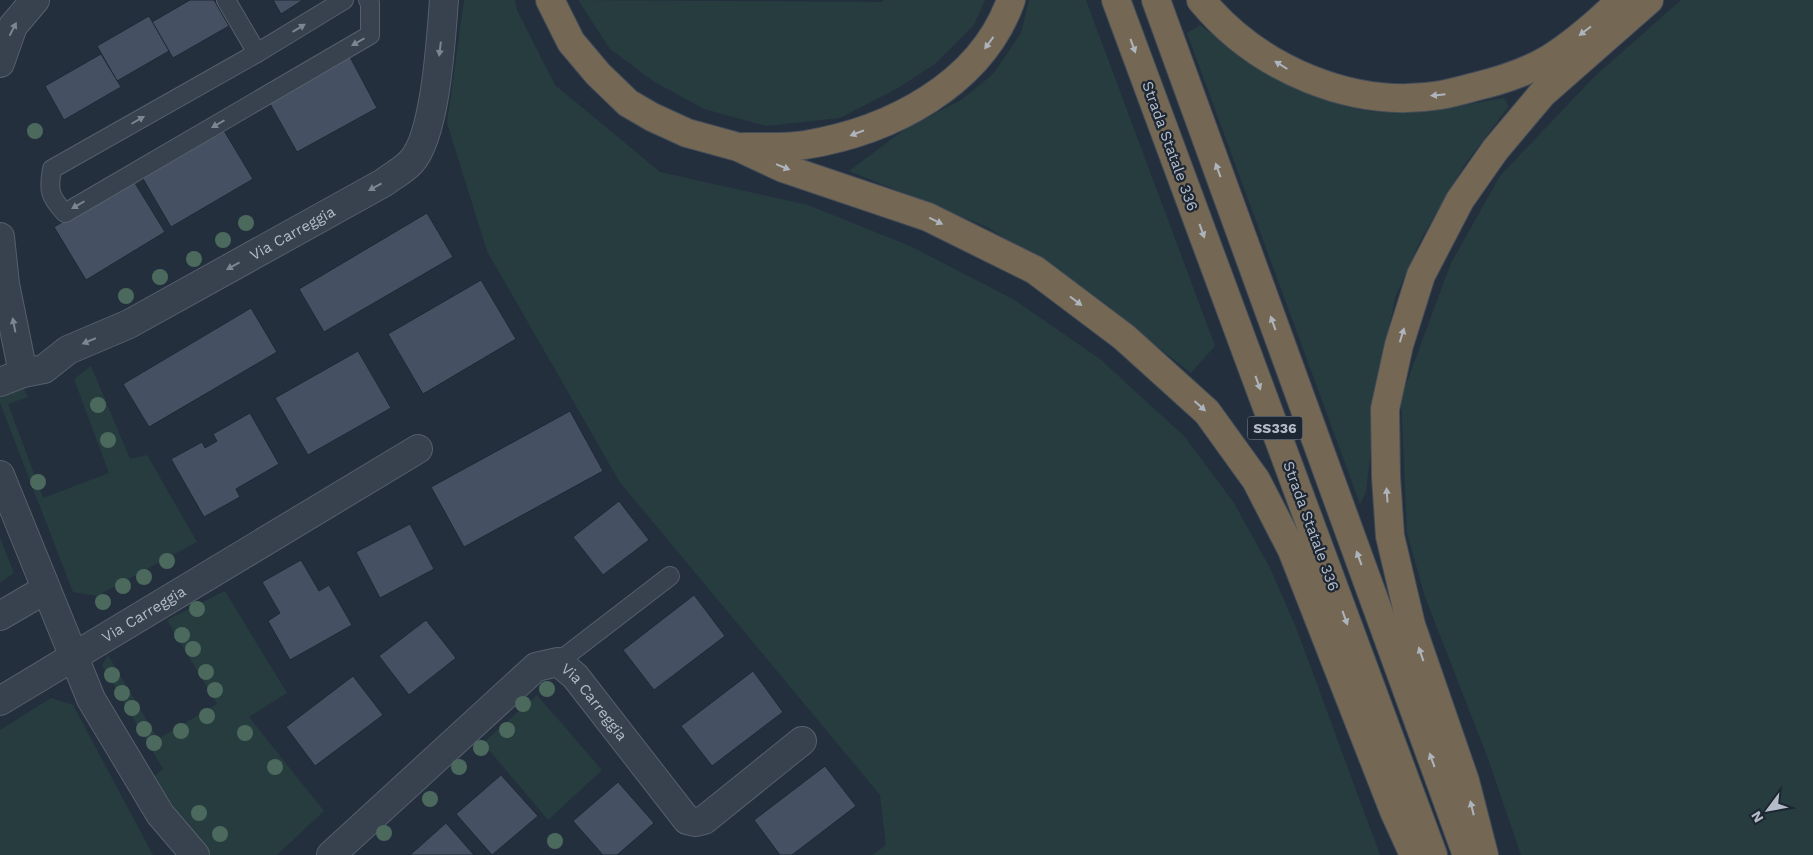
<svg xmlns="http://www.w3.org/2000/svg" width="1813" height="855" viewBox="0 0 1813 855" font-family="'Work Sans',sans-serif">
<rect width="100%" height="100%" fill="#242f3e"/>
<g fill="#263c3f">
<path d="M464,0h51l2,10 38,75 105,87 148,33 102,41 103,53 87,60 85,78 49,66 37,67 26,60 83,225h-508l14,-10 -6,-50 -261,-314 -132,-230 -40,-128z"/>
<path d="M578,0l304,2 2,-2h101l-11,25 -39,39 -37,24 -58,30 -74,8 -62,-17 -51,-28 -43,-32z"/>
<path d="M1029,0h57l129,346 -24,27 -125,-97 -79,-49 -138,-56 56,-42 56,-29 32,-26 28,-41z"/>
<path d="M1681,0h132v855h-292l-34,-99 -62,-159 -18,-64 -6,-135 50,-135 49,-87 94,-99z"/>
<path d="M1200,25c49,37 120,86 183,87 41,0 81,-7 121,-14l5,8 -44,58 -45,77 -25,57 -17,87 -12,107 -6,12 -173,-471z"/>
<path d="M91,366l39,93 17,-4 50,87 -100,54 -24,-4 -73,-189v-6l23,-10 5,10 -20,7 35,94 66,-25 -35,-94z"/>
<path d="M0,538l14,35 -14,10z"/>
<path d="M225,591l62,102 -38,24 75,94 -47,44h-70l-54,-78 10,-8 -61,-104 6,-10 50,84 59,-35 -50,-84z"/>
<path d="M537,695l65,75 -54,50 -65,-77z"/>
<path d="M51,698l22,7 80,150h-153v-125z"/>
</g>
<g fill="#455162" stroke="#1f2835">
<path d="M190,0h24l15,26 -56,32 -21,-36z"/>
<path d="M273,0h30l-22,14z"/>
<path d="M149,16l20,35 -52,30 -20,-35z"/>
<path d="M101,54l20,33 -57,33 -19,-34z"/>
<path d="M350,57l27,51 -80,44 -28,-50z"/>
<path d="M223,129l30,50 -82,48 -29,-50z"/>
<path d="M133,180l32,52 -79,48 -32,-53z"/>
<path d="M427,213l26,44 -129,75 -25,-43z"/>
<path d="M481,280l35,59 -93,55 -35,-60z"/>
<path d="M251,308l26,44 -128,75 -26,-43z"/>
<path d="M358,351l33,57 -83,47 -33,-57z"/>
<path d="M570,411l33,60 -139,76 -33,-60z"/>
<path d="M250,413l29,51 -43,25 4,8 -36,20 -33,-58 31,-17 3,6 12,-7 -4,-7z"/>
<path d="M619,501l30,39 -46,35 -30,-38z"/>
<path d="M410,524l24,45 -54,29 -24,-46z"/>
<path d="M301,560l18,31 10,-6 23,40 -62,35 -22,-39 12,-8 -18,-31z"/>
<path d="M694,595l31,41 -71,54 -31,-40z"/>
<path d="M426,620l30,38 -47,37 -30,-39z"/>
<path d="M753,671l30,41 -71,54 -31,-40z"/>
<path d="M353,676l30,39 -68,51 -29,-39z"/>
<path d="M825,766l31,40 -64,49h-12l-26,-35z"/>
<path d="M501,775l37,41 -46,39 -36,-41z"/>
<path d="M618,782l36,41 -37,32h-14l-30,-34z"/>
<path d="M446,823l28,32h-64z"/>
</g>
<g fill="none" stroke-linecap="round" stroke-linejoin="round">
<defs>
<g id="lane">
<path d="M226,0l31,53"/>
<path d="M344,0l-87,53 -205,116c-4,22 -2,28 13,44l305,-178v-32l-2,-3"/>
<path d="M558,662l112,-86"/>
</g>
<g id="street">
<path d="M0,63l13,-37 22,-26"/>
<path d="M0,237l5,47 18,89"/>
<path id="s1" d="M0,382l23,-9 21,-4 24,-19 61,-26 254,-141c9,-7 21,-13 28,-21 25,-26 30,-125 33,-162"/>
<path d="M0,475l91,224 69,115 35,41"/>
<path d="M0,616l46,-27"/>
<path id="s2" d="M0,701l418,-252"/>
<path id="s3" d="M331,855l205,-188 22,-5 17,14 112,144 9,2 8,-2 98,-79"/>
</g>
<g id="highway">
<path d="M550,0l21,42 27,32 30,29 24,14 35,16 51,14 45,21 145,49 107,53 89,67 83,75 49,68 36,70 102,261 20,44"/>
<path d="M1116,0l317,855"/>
<path d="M1156,0l311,855"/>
<path d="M1201,0c56,68 151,110 240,95 11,-2 22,-5 33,-8 25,-6 53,-15 75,-28 24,-15 47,-35 68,-55"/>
<path d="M744,147c20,0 42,1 61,-2 85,-14 176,-60 206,-145"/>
<path d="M1484,855l-19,-74 -54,-156 -21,-89 -4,-59 -1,-68 14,-64 22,-70 39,-75 35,-50 47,-56 107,-94"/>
</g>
</defs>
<use href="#lane" stroke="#565f6c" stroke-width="20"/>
<use href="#street" stroke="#565f6c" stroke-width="30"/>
<use href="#highway" stroke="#434c59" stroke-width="30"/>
<use href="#lane" stroke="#38414e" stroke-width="18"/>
<use href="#street" stroke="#38414e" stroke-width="28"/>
<use href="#highway" stroke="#746855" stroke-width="28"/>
</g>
<g fill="#4b6a5d">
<circle cx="35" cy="131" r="8"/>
<circle cx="246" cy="223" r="8"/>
<circle cx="223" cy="240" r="8"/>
<circle cx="194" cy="259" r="8"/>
<circle cx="160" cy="277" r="8"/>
<circle cx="126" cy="296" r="8"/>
<circle cx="98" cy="405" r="8"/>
<circle cx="108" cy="440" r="8"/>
<circle cx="38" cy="482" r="8"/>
<circle cx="167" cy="561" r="8"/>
<circle cx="144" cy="577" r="8"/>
<circle cx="123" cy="586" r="8"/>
<circle cx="103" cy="602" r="8"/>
<circle cx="197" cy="609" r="8"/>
<circle cx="182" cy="635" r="8"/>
<circle cx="193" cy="649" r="8"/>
<circle cx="206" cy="672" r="8"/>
<circle cx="112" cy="675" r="8"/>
<circle cx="547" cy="689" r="8"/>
<circle cx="215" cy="690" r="8"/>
<circle cx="122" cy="693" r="8"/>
<circle cx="523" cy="704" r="8"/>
<circle cx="132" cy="708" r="8"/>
<circle cx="207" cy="716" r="8"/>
<circle cx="144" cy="729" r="8"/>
<circle cx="507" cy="730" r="8"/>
<circle cx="181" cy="731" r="8"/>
<circle cx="245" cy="733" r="8"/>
<circle cx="154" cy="743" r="8"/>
<circle cx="481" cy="748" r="8"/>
<circle cx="275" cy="767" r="8"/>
<circle cx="459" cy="767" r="8"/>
<circle cx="430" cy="799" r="8"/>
<circle cx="199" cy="813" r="8"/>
<circle cx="384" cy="833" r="8"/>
<circle cx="220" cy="834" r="8"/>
<circle cx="555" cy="841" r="8"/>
</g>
<defs><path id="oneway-solid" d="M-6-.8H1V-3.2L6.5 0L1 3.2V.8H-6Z" transform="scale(1.25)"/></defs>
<g fill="#7c8592">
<use href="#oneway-solid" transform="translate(299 28) rotate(-31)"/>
<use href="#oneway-solid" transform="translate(13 29) rotate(-63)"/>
<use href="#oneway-solid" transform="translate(358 42) rotate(150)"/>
<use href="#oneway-solid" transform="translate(440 49) rotate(97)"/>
<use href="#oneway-solid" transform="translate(138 120) rotate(-30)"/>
<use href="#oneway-solid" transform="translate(218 124) rotate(150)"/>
<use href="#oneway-solid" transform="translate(375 187) rotate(151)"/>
<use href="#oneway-solid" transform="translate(78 205) rotate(150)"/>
<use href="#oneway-solid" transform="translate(233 266) rotate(151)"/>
<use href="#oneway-solid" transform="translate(14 325) rotate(-101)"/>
<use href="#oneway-solid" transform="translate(89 341) rotate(157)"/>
</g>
<g fill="#aeb4bd">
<use href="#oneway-solid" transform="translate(1585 31) rotate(143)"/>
<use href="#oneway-solid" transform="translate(989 43) rotate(126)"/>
<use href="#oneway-solid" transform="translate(1133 46) rotate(70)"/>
<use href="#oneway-solid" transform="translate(1281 65) rotate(-148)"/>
<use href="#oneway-solid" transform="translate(1438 95) rotate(174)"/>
<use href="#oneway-solid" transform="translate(857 133) rotate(159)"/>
<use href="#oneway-solid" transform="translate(783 167) rotate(22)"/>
<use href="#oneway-solid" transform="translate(1218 170) rotate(-110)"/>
<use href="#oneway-solid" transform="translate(936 221) rotate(26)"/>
<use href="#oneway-solid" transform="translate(1202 231) rotate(70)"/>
<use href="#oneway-solid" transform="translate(1076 301) rotate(37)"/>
<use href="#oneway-solid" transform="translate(1273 323) rotate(-110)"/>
<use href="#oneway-solid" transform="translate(1402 335) rotate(-73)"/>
<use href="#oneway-solid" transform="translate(1258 383) rotate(70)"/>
<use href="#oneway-solid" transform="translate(1200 406) rotate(42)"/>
<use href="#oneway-solid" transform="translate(1387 495) rotate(-94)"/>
<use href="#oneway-solid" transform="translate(1359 558) rotate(-110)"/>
<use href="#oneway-solid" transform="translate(1345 618) rotate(70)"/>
<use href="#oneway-solid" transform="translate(1421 654) rotate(-109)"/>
<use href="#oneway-solid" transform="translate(1432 760) rotate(-110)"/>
<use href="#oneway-solid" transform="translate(1472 808) rotate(-104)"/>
</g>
<g text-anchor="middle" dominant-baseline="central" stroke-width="4.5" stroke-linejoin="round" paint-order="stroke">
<rect fill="#1d2633" stroke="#878f9c" stroke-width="1" x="1247.5" y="416.5" width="55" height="23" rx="4"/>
<g font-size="14" font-weight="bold" fill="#b4bcc9">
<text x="1275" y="428">SS336</text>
</g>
<g font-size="15" fill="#b4bcc9" stroke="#1d2633">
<text transform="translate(1170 146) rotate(70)">Strada Statale 336</text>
<text stroke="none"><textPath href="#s1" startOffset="330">Via Carreggia</textPath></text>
<text transform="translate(1311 526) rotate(70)">Strada Statale 336</text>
<text stroke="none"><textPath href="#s2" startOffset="168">Via Carreggia</textPath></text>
<text stroke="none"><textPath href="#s3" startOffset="355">Via Carreggia</textPath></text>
</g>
</g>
<g transform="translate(1768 810) rotate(238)" stroke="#1d2633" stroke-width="4" paint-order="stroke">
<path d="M0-4L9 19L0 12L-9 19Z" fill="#b4bcc9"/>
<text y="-8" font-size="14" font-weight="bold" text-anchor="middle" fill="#b4bcc9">N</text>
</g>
</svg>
